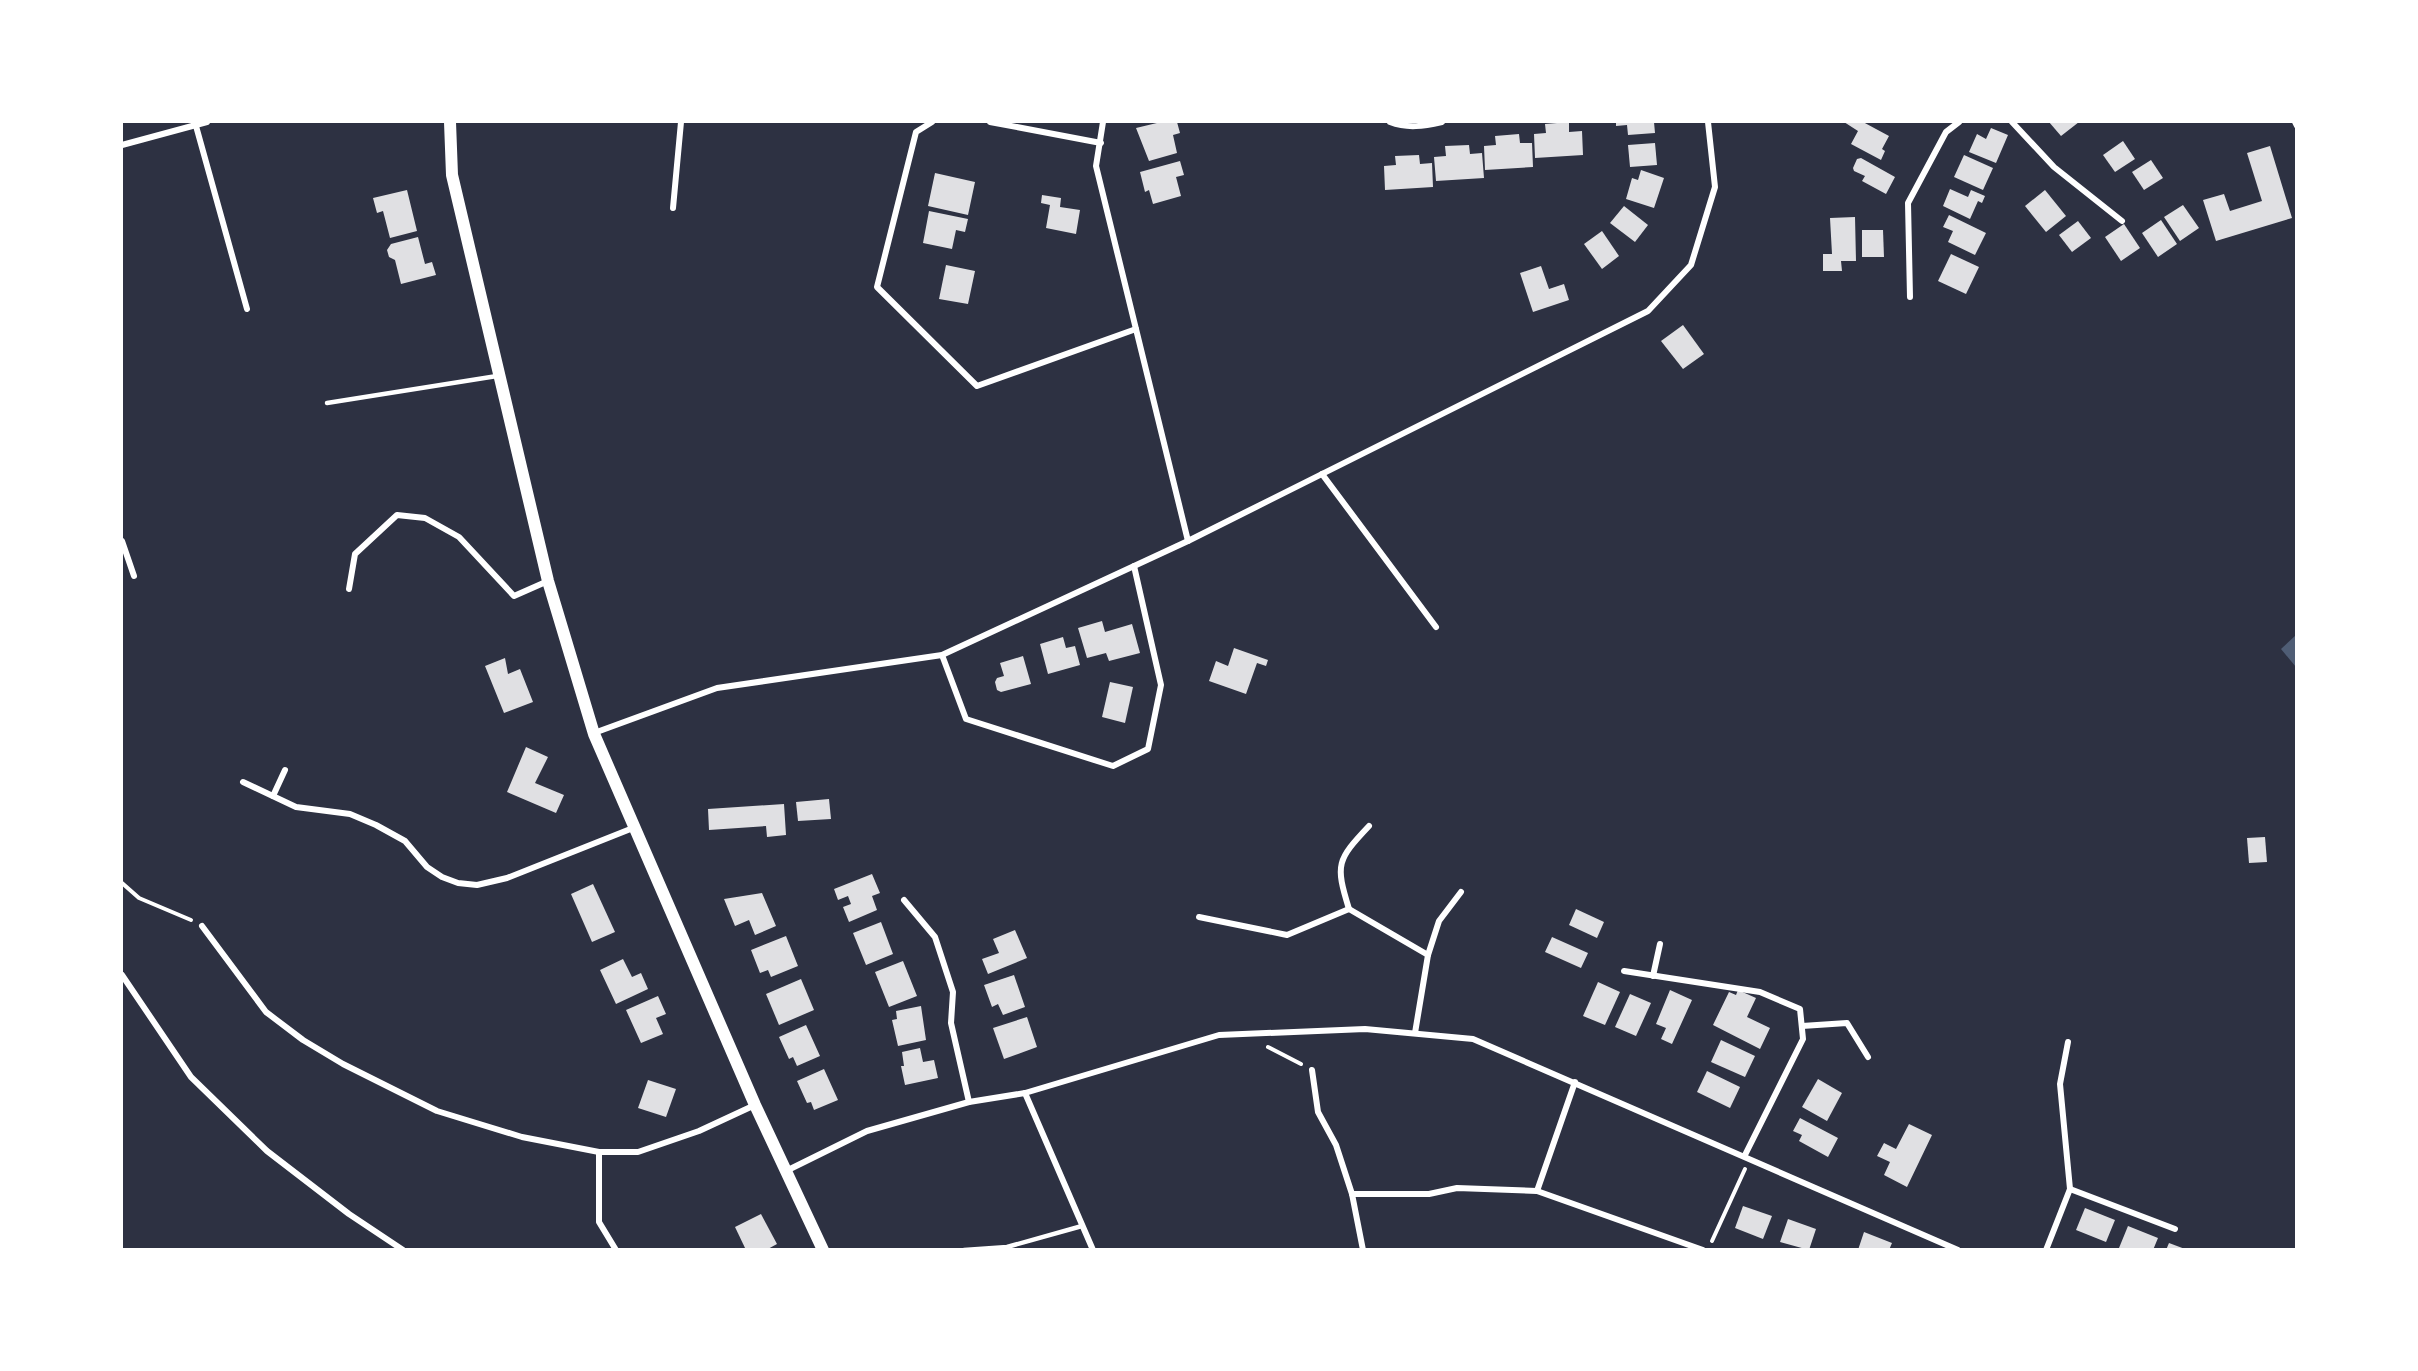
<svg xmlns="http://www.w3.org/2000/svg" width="2418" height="1371" viewBox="0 0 2418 1371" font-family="'DejaVu Sans',sans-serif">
<rect width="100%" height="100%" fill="#2d3142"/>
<path fill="#4f5d75" d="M2296,635v32l-15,-18z"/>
<g fill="#e0e0e3">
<path d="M1161,122h16l3,11 -7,2 4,18 -28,8 -13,-33z"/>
<path d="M1569,122v10l13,-1 1,24 -48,3 -1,-24 12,-1 -1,-9z"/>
<path d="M1616,122h38l1,11 -27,2 -1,-10 -11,1z"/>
<path d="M1844,122h19l26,14 -7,13 3,2 -4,9 -30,-16 7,-13z"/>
<path d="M2049,122h30l-18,14z"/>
<path d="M1991,128l17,7 -12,28 -27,-11 8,-18 9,5z"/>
<path d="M1519,134l1,9h12l1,24 -48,3 -1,-24 12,-1 -1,-9z"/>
<path d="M2123,141l12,18 -20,13 -12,-17z"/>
<path d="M1655,143l2,22 -27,2 -2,-22z"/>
<path d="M1469,145l1,9 12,-1 2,25 -48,3 -2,-24 12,-1 -1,-10z"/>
<path d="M2270,146l22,72 -76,23 -13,-41 21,-6 6,17 32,-10 -15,-48z"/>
<path d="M1419,155l1,9 12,-1 1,24 -48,3 -1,-24 12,-1 -1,-9z"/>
<path d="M1964,155l29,13 -10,22 -29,-13z"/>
<path d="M1861,158l34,19 -9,17 -24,-13 3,-5 -11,-5 -1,-3 4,-9z"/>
<path d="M2151,160l12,18 -19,12 -12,-18z"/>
<path d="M1180,161l4,14 -8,2 5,19 -28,8 -4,-14 -4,2 -5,-20z"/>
<path d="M1641,170l23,8 -10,30 -28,-9 6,-21 6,2z"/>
<path d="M935,173l40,9 -7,33 -40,-9z"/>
<path d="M1950,189l18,8 3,-7 14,6 -3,7 -4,-2 -8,18 -27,-13z"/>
<path d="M407,190l10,41 -27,7 -7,-27 -6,2 -4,-15z"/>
<path d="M2045,190l21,26 -20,16 -21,-26z"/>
<path d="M1042,195l19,3 -1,9 20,3 -4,24 -30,-6 4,-23 -9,-2z"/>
<path d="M2183,205l16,23 -19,13 -16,-24z"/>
<path d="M1624,206l24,19 -13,17 -25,-19z"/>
<path d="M929,211l39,8 -3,13 -9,-2 -4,19 -29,-6z"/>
<path d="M1949,215l37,18 -11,22 -27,-13 5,-11 -10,-4z"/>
<path d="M1855,217l1,44h-15l1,10h-19v-17h9l-2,-36z"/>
<path d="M2161,220l16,24 -19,13 -16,-24z"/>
<path d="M2078,221l13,17 -19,14 -13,-17z"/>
<path d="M2124,224l16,24 -19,13 -16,-24z"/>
<path d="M1862,230h21l1,27h-22z"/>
<path d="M1602,231l17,25 -17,13 -18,-25z"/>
<path d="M418,237l7,27 7,-2 4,13 -35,9 -6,-24 -6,-3 -2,-7 4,-6z"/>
<path d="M1951,254l28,13 -13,27 -28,-13z"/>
<path d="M946,265l29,6 -7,33 -29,-5z"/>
<path d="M1541,266l8,23 15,-5 5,16 -36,12 -13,-39z"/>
<path d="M1683,325l21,29 -21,15 -22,-28z"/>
<path d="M1102,621l3,11 27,-8 8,29 -31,8 -3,-8 -19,5 -9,-30z"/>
<path d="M1063,637l3,11 9,-2 5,19 -32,9 -8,-30z"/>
<path d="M1234,648l34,12 -2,6 -9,-3 -11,31 -37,-13 7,-20 12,5z"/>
<path d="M1023,656l8,28 -30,8 -4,-2 -2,-8 2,-4 7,-2 -4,-13z"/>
<path d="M505,658l3,16 12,-5 13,33 -29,11 -19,-47z"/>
<path d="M1110,682l23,5 -8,36 -23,-6z"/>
<path d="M526,747l22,10 -13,26 29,12 -8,18 -49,-21z"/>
<path d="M829,799l2,20 -33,2 -2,-19z"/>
<path d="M784,804l2,31 -19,2 -1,-11 -57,4 -1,-21z"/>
<path d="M2265,837l2,25 -18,1 -2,-25z"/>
<path d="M872,874l8,19 -8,3 5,14 -28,12 -6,-15 8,-3 -3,-8 -10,4 -4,-11z"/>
<path d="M593,884l22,48 -23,10 -21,-48z"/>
<path d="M762,893l14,33 -21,9 -6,-15 -14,6 -11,-27z"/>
<path d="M1576,909l28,13 -7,16 -28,-13z"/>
<path d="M881,922l12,32 -27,11 -13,-32z"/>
<path d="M1015,930l12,28 -39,16 -6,-15 17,-6 -6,-14z"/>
<path d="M786,936l12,30 -27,11 -3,-7 -8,3 -9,-23z"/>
<path d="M1552,937l36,16 -7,15 -36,-16z"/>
<path d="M623,959l9,18 9,-4 7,16 -32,15 -16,-34z"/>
<path d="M903,961l14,35 -28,11 -14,-35z"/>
<path d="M1014,975l11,32 -22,8 -5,-11 -6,3 -8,-22z"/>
<path d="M801,979l13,31 -35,15 -13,-31z"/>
<path d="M1598,982l22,10 -15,33 -22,-9z"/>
<path d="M1670,990l22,10 -20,44 -11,-5 5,-11 -10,-4z"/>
<path d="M1738,990l18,8 -9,19 23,11 -10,21 -47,-24 16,-33 7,3z"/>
<path d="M1630,994l21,9 -15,33 -21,-9z"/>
<path d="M658,996l8,18 -10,4 7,16 -22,9 -15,-33z"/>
<path d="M921,1006l5,34 -28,6 -6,-26 5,-1 -1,-8z"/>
<path d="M1027,1017l10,30 -33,12 -11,-31z"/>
<path d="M806,1025l14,31 -23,10 -4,-9 -4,2 -10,-22z"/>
<path d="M1721,1040l34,16 -10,21 -34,-15z"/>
<path d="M920,1048l3,14 11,-2 4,18 -33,7 -4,-19h3l-2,-14z"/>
<path d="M824,1069l14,31 -24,10 -3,-8 -4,1 -10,-22z"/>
<path d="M1707,1071l33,16 -10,21 -33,-16z"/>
<path d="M1818,1079l24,14 -15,28 -25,-14z"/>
<path d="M648,1080l28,9 -10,28 -28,-9z"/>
<path d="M1800,1118l38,20 -10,19 -29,-16 3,-6 -9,-4z"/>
<path d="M1909,1124l23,11 -25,52 -23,-12 6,-13 -13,-6 7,-13 12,6z"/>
<path d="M1743,1206l29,10 -9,23 -28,-11z"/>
<path d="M2085,1208l30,12 -9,22 -30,-12z"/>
<path d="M761,1214l16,30 -11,6h-20l-11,-23z"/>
<path d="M1788,1219l28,10 -7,21 -29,-8z"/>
<path d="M2128,1226l30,12 -5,12 -34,-2z"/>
<path d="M1864,1232l28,11 -3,7h-31z"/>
<path d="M2169,1243l16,6v1h-19z"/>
</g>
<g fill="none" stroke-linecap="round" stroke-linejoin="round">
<g stroke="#fff" stroke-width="4">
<path d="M2294,122l2,4"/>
<path d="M122,883l17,15 52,22"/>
<path d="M1268,1047l33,17"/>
<path d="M1712,1241l33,-72"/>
</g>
<g stroke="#fff" stroke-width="4.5">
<path d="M327,403l170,-27"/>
<path d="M964,1250l43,-3 75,-21"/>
</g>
<g stroke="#fff" stroke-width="6">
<path d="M932,122l-16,10 -39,155 100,99 159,-57"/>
<path d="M990,122l111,21"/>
<path d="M1103,122l-7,44 92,375"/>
<path d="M1390,122c18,7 34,4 52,0"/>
<path d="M2012,122l42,45 68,54"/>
<path d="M196,126l51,183"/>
<path d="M122,145l85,-23"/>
<path d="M673,208l8,-86"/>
<path d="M1910,297l-2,-94 38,-71 13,-10"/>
<path d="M1322,474l114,153"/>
<path d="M122,541l12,35"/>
<path d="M349,589l6,-35 42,-39 28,3 34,19 55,59 34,-15"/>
<path d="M942,655l24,64 147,47 35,-17 13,-64 -27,-119"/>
<path d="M594,733l123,-45 225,-33 246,-114 460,-230 43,-46 24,-78 -7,-65"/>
<path d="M243,782l53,25 54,7 26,11 29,16 22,26 15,10 16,6 19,2 30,-7 126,-50"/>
<path d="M273,796l12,-26"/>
<path d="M904,900l31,37 18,55 -2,31 18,79"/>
<path d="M1349,909c-14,-45 -12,-49 20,-83"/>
<path d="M1199,917l88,18 62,-26 79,46 -13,78"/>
<path d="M202,926l64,86 37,28 40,24 94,47 85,26 77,15h39l61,-21 56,-26"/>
<path d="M1428,955l11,-34 22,-29"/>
<path d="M1624,971l136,21 40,17 3,30 -58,116"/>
<path d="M122,975l69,102 76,74 82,63 54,36"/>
<path d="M1653,976l7,-32"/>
<path d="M1802,1026l45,-3 21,34"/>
<path d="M1312,1070l6,42 18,33 16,49 11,56"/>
<path d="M1025,1093l68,157"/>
<path d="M599,1152v70l17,28"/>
<path d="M786,1171l81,-40 102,-29 56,-9 194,-58 146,-6 108,10 485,211"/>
<path d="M2070,1189l105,40"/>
<path d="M1537,1191l38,-109"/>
<path d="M1352,1194h77l28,-6 80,3 166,59"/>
<path d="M2046,1250l24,-61 -10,-105 8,-42"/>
</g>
<path stroke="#fff" stroke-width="12" d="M450,122l2,53 96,406 46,153 161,371 68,145"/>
</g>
<rect width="2418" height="1371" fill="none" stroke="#ffffff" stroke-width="246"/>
</svg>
